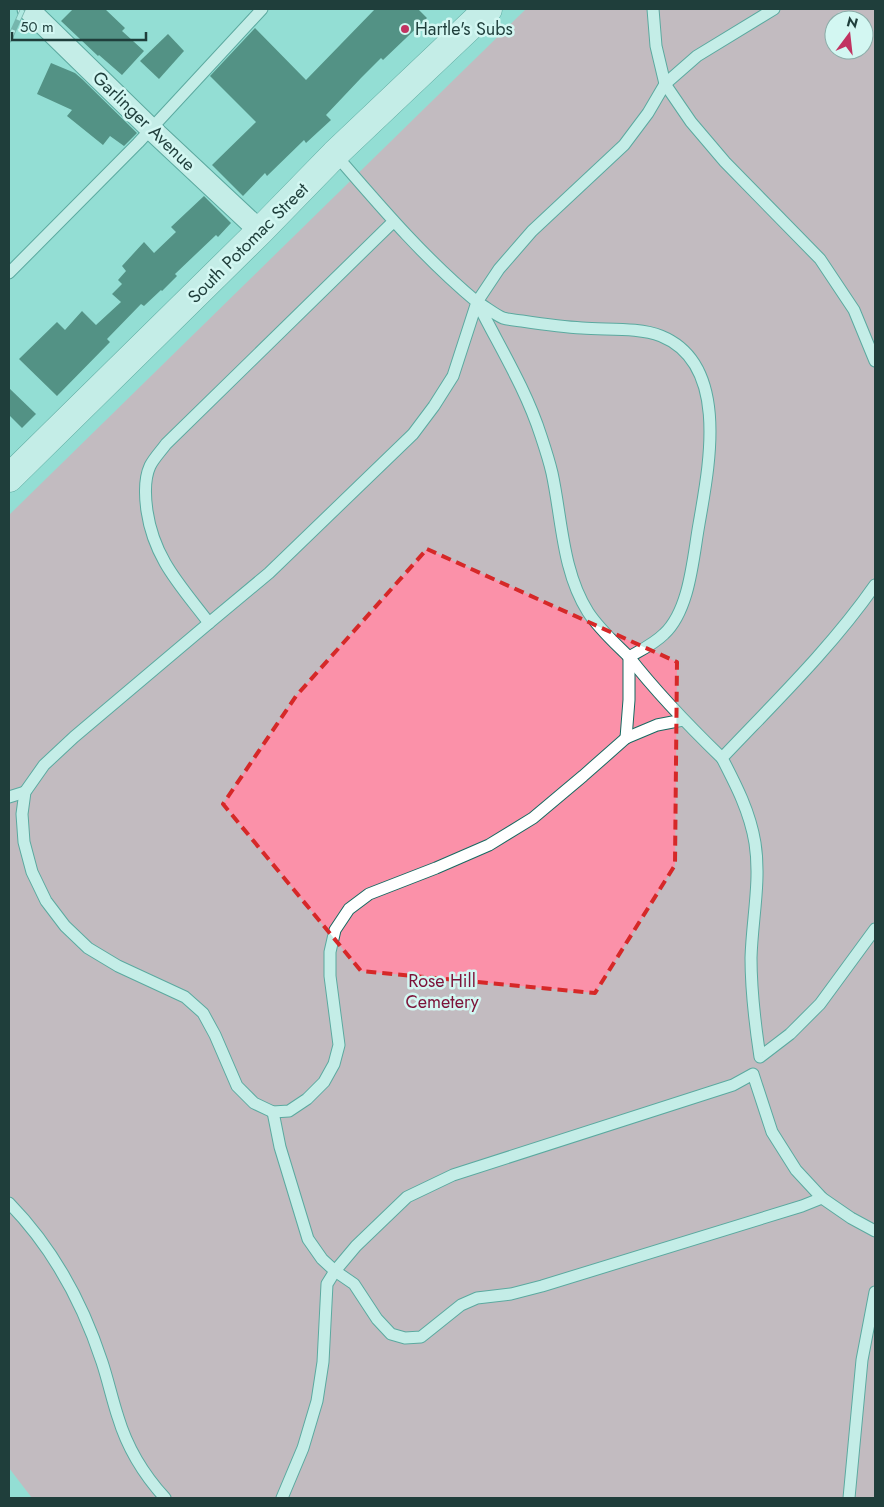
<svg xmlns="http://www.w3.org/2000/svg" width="884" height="1507" viewBox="0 0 884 1507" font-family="Jost,sans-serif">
<rect width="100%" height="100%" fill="#93ded4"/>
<path fill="#fb91a9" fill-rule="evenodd" d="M526,9h349v1489h-843l-23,-30v-953zM834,20h30v30h-30z"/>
<g fill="#053526">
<path d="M73,9h32l20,19 -3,3 22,20 -22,24 -23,-20 -1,1 -37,-35z"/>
<path d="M375,9h43l9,9 -44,42 -2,-2 -20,20 -35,37 5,5 -25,23 -2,-3 -37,36 -2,-3 -22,23 -31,-31 44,-43 -46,-46 45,-48 51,52z"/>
<path d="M168,34l16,17 -25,28 -19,-18z"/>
<path d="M51,63l24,10 7,6 55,54 -13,13 -14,-10 -7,9 -36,-29 5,-6 -35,-16z"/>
<path d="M204,196l27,27 -13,14 -2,-2 -41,39 2,2 -15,15 -1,-1 -17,16 -3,-2 -34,35 3,3 -53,54 -38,-37 38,-37 8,8 17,-19 14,14 25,-23 -9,-8 10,-10 -4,-4 8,-9 -4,-5 22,-24 10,11 22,-21 -5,-5z"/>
<path d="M9,388l27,26 -14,14 -13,-13z"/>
</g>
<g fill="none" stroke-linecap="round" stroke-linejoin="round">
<defs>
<g id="service">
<path d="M653,9l3,37 9,38 26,38 34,40 95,97 34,51 21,51"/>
<path d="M335,154c45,52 89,104 142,148l-24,74 -19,30 -21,28 -144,139 -60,50c-28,-37 -55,-64 -62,-112 -2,-14 -3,-32 3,-45 4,-8 11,-15 16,-22l227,-222"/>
<path d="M9,273l129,-130 124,-134"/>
<path d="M477,302c9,5 17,12 26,16 6,2 13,2 19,3 20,3 40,6 60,7 24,2 57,-1 79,8 69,28 48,130 38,188 -6,33 -9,86 -35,110 -10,10 -23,16 -35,23 -14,-14 -30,-28 -41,-45 -26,-41 -26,-93 -36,-139 -3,-13 -7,-25 -11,-37 -15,-47 -42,-90 -64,-134z"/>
<path d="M477,302l22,-33 33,-38 92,-86 24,-32 17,-29 32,-28 77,-47"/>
<path d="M875,585c-44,63 -100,117 -153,173 14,27 28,54 33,85 6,38 -3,77 -4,115 0,33 4,66 9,99l30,-23 30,-30 55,-75"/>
<path d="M209,623l-135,114 -30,28 -19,27 -3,22 2,28 8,30 14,29 19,25 23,22 30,18 67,31 18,16 12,22 22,51 17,17 19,9 16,-1 18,-12 17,-17 10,-18 5,-19 -9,-69v-24l5,-22 14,-21 20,-15 67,-26 53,-23 44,-27 50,-42 43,-38 31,-13 26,-5"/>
<path d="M629,657c28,36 60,69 93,101"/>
<path d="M626,738l3,-38v-43"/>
<path d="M9,797l16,-5"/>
<path d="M753,1074l19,58 24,38 26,28 -20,8 -260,80 -31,8 -34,4 -16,7 -40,32 -16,1 -14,-4 -14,-15 -23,-35 -19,-13 21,-25 51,-49 46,-22 280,-90z"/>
<path d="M273,1112l7,35 28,92 14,20 13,12 -8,13 -4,78 -6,39 -14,47 -21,50"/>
<path d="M822,1198l29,20 24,13"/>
<path d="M9,1203c43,44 74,101 93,159 6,18 10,37 16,55 9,30 26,58 47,81"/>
<path d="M849,1498l13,-138 13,-68"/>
</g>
<path id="minor" d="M28,9l123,120 109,102"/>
<path id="secondary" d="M9,478l251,-247 75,-77 153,-145"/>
</defs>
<use href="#service" stroke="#176961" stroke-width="13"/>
<use href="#minor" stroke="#176961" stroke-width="23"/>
<use href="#secondary" stroke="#176961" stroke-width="29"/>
<use href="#service" stroke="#fff" stroke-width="11"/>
<use href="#minor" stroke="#fff" stroke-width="21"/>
<use href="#secondary" stroke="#fff" stroke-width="28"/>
<defs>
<path id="rail" d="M9,40l14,-31"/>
</defs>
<use href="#rail" stroke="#53857f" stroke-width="5.5"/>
<use href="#rail" stroke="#d3f7f2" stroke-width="4" stroke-dasharray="11" stroke-linecap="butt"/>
</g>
<path d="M0 0H884V1507H0ZM427,549l250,113 -2,203 -80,128 -234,-22 -138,-167 73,-108z" fill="#93ded4" fill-opacity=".55" fill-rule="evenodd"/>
<path fill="none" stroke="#d62828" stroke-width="4" stroke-dasharray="10 6" stroke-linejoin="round" d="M427,549l250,113 -2,203 -80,128 -234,-22 -138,-167 73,-108z"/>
<circle fill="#c13361" stroke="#d3f7f2" stroke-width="2" cx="405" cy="29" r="5"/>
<g text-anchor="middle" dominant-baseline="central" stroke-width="5" stroke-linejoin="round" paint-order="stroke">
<g font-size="18" fill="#1f3e3b" stroke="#d3f7f2" text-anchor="start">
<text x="415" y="29">Hartle's Subs</text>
</g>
<g font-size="18" fill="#1f3e3b" stroke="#d3f7f2">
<text transform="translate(144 121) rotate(44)">Garlinger Avenue</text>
<text transform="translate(248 243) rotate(-45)">South Potomac Street</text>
</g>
<g font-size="18" fill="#7c1439" stroke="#d3f7f2">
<text x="442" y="981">Rose Hill<tspan x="442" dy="21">Cemetery</tspan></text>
</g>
</g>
<rect width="884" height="1507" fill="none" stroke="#1f3e3b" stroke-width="20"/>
<g transform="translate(849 35) rotate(15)"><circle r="24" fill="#d3f7f2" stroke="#8bada9"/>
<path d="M0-4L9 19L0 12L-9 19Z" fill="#c13361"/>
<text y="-8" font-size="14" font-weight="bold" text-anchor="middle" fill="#1f3e3b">N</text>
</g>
<path d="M12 32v8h134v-8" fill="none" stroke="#1f3e3b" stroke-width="2.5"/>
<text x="20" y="32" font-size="15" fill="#1f3e3b" stroke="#d3f7f2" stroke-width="4" paint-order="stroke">50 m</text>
</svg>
